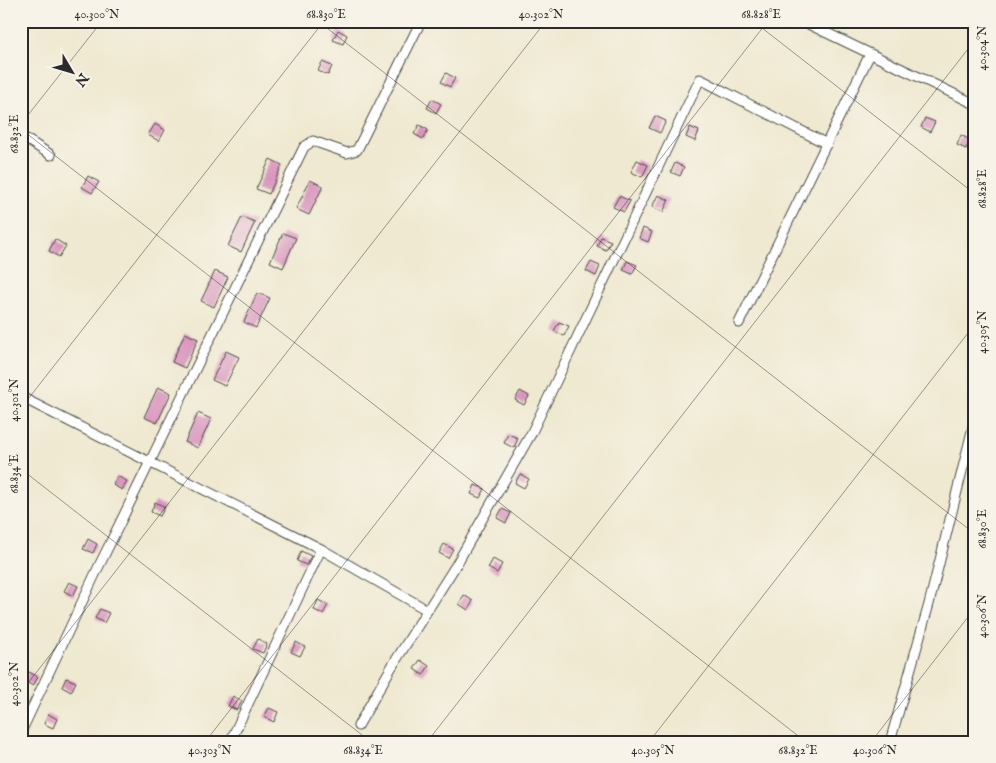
<svg xmlns="http://www.w3.org/2000/svg" width="996" height="763" viewBox="0 0 996 763" font-family="'IM FELL English',serif">
<rect width="100%" height="100%" fill="#f7f3e8"/>
<filter id="ink" filterUnits="userSpaceOnUse"><feTurbulence type="fractalNoise" baseFrequency=".02" numOctaves="2"/><feDisplacementMap in="SourceGraphic" scale="10" xChannelSelector="R" yChannelSelector="G"/><feConvolveMatrix kernelMatrix="1 2 1 2 8 2 1 2 1" color-interpolation-filters="sRGB"/></filter>
<filter id="wash" filterUnits="userSpaceOnUse"><feTurbulence type="fractalNoise" baseFrequency=".0096" numOctaves="4" result="noise"/><feDisplacementMap in="SourceGraphic" scale="20" xChannelSelector="R" yChannelSelector="G"/><feGaussianBlur stdDeviation="1.12" result="paint"/><feColorMatrix in="noise" values="0 0 0 0 0 0 0 0 0 0 0 0 0 0 0 0 0 1.4 0 .05"/><feComposite in="paint" operator="in"/></filter>
<g filter="url(#wash)">
<rect width="100%" height="100%" fill="#efe9d1"/>
<g id="blocks">
<g fill="#d995be">
<path d="M338,30l9,5 -4,9 -10,-4z"/>
<path d="M322,62l10,4 -4,9 -10,-4z"/>
<path d="M446,73l9,5 -5,9 -9,-5z"/>
<path d="M432,99l9,5 -5,9 -9,-5z"/>
<path d="M655,116l11,5 -6,12 -11,-5z"/>
<path d="M925,118l10,4 -5,10 -9,-5z"/>
<path d="M155,124l10,6 -6,11 -11,-6z"/>
<path d="M419,125l9,5 -5,9 -9,-5z"/>
<path d="M690,127l9,4 -4,10 -9,-4z"/>
<path d="M961,135l9,5 -4,9 -9,-4z"/>
<path d="M270,159l12,6 -13,29 -13,-5z"/>
<path d="M637,160l11,5 -6,12 -11,-5z"/>
<path d="M675,163l9,4 -4,9 -9,-4z"/>
<path d="M88,176l11,6 -7,11 -10,-6z"/>
<path d="M310,180l13,6 -14,29 -13,-6z"/>
<path d="M658,195l11,5 -6,12 -11,-5z"/>
<path d="M619,196l11,5 -6,11 -11,-5z"/>
<path d="M242,217l13,5 -14,30 -13,-6z"/>
<path d="M643,228l9,4 -4,10 -9,-4z"/>
<path d="M283,233l13,5 -13,30 -13,-6z"/>
<path d="M601,237l10,4 -5,9 -9,-4z"/>
<path d="M55,239l11,7 -7,11 -10,-6z"/>
<path d="M627,261l10,4 -5,9 -9,-4z"/>
<path d="M591,262l9,4 -4,10 -10,-5z"/>
<path d="M215,271l13,6 -14,30 -13,-6z"/>
<path d="M257,293l13,5 -14,30 -12,-6z"/>
<path d="M559,322l10,4 -5,10 -10,-5z"/>
<path d="M185,333l13,6 -13,29 -13,-6z"/>
<path d="M226,351l13,6 -14,29 -13,-6z"/>
<path d="M158,387l13,6 -14,30 -13,-6z"/>
<path d="M520,391l9,5 -5,9 -9,-5z"/>
<path d="M198,413l13,6 -13,29 -13,-6z"/>
<path d="M508,434l10,4 -4,10 -10,-5z"/>
<path d="M520,474l9,5 -5,9 -9,-5z"/>
<path d="M117,476l10,5 -5,9 -9,-5z"/>
<path d="M475,485l10,4 -5,9 -9,-4z"/>
<path d="M155,502l10,5 -5,9 -9,-4z"/>
<path d="M502,509l9,4 -5,10 -9,-5z"/>
<path d="M88,539l9,5 -4,9 -10,-4z"/>
<path d="M444,544l9,5 -5,9 -9,-5z"/>
<path d="M301,551l10,5 -5,9 -9,-4z"/>
<path d="M493,559l9,5 -5,9 -9,-5z"/>
<path d="M69,582l9,4 -5,10 -9,-5z"/>
<path d="M464,595l9,6 -5,9 -9,-6z"/>
<path d="M318,600l10,5 -5,9 -9,-4z"/>
<path d="M100,609l9,4 -5,10 -9,-5z"/>
<path d="M258,639l9,5 -4,9 -10,-4z"/>
<path d="M296,642l9,5 -5,9 -9,-4z"/>
<path d="M420,660l9,6 -6,9 -9,-6z"/>
<path d="M29,672l9,5 -5,9 -9,-5z"/>
<path d="M66,678l10,4 -5,10 -9,-5z"/>
<path d="M233,696l9,5 -5,9 -9,-4z"/>
<path d="M269,708l9,4 -4,10 -10,-5z"/>
<path d="M48,714l9,5 -4,9 -9,-4z"/>
</g>
</g>
</g>
<g filter="url(#ink)">
<use href="#blocks" fill-opacity="0" stroke="#484844" stroke-width="1"/>
<g fill="none" stroke-linecap="round" stroke-linejoin="round">
<defs>
<g id="street">
<path d="M802,21l173,83"/>
<path d="M21,136l30,19"/>
<path d="M739,323l131,-269"/>
<path d="M21,397l300,152 106,61"/>
<path d="M358,726l33,-58 65,-103 75,-131 169,-355 127,65"/>
<path d="M21,732l77,-164 206,-421 9,-6 34,12 10,-3 64,-129"/>
<path d="M230,742l91,-193"/>
<path d="M890,742l39,-138 46,-185"/>
</g>
</defs>
<use href="#street" stroke="#484844" stroke-width="11"/>
<use href="#street" stroke="#fff" stroke-width="9"/>
</g>
</g>
<path fill="none" stroke="#2b2b2b" stroke-width="1" stroke-opacity="0.45" d="M318,21l657,513M753,21l222,173M21,124l81,-103M21,129l785,613M21,408l303,-387M21,469l350,273M21,692l525,-671M205,742l563,-721M427,742l548,-702M649,742l326,-418M871,742l104,-134"/>
<rect width="996" height="763" fill="none" stroke="#f7f3e8" stroke-width="55"/>
<g transform="translate(72 72) rotate(128)" stroke="#f7f3e8" stroke-width="4" paint-order="stroke">
<path d="M0-4L9 19L0 12L-9 19Z" fill="#2b2b2b"/>
<text y="-8" font-size="14" font-weight="bold" text-anchor="middle" fill="#2b2b2b">N</text>
</g>
<rect x="28" y="28" width="940" height="708" fill="none" stroke="#2b2b2b" stroke-width="2"/>
<g font-size="12" text-anchor="middle" fill="#2b2b2b">
<text x="97" y="18">40.300°N</text>
<text x="326" y="18">68.830°E</text>
<text x="541" y="18">40.302°N</text>
<text x="761" y="18">68.828°E</text>
<text transform="translate(982 48) rotate(-90)" y="4">40.304°N</text>
<text transform="translate(14 134) rotate(-90)" y="4">68.832°E</text>
<text transform="translate(982 189) rotate(-90)" y="4">68.828°E</text>
<text transform="translate(982 332) rotate(-90)" y="4">40.305°N</text>
<text transform="translate(14 400) rotate(-90)" y="4">40.301°N</text>
<text transform="translate(14 474) rotate(-90)" y="4">68.834°E</text>
<text transform="translate(982 529) rotate(-90)" y="4">68.830°E</text>
<text transform="translate(982 616) rotate(-90)" y="4">40.306°N</text>
<text transform="translate(14 684) rotate(-90)" y="4">40.302°N</text>
<text x="210" y="754">40.303°N</text>
<text x="363" y="754">68.834°E</text>
<text x="653" y="754">40.305°N</text>
<text x="798" y="754">68.832°E</text>
<text x="875" y="754">40.306°N</text>
</g>
</svg>
